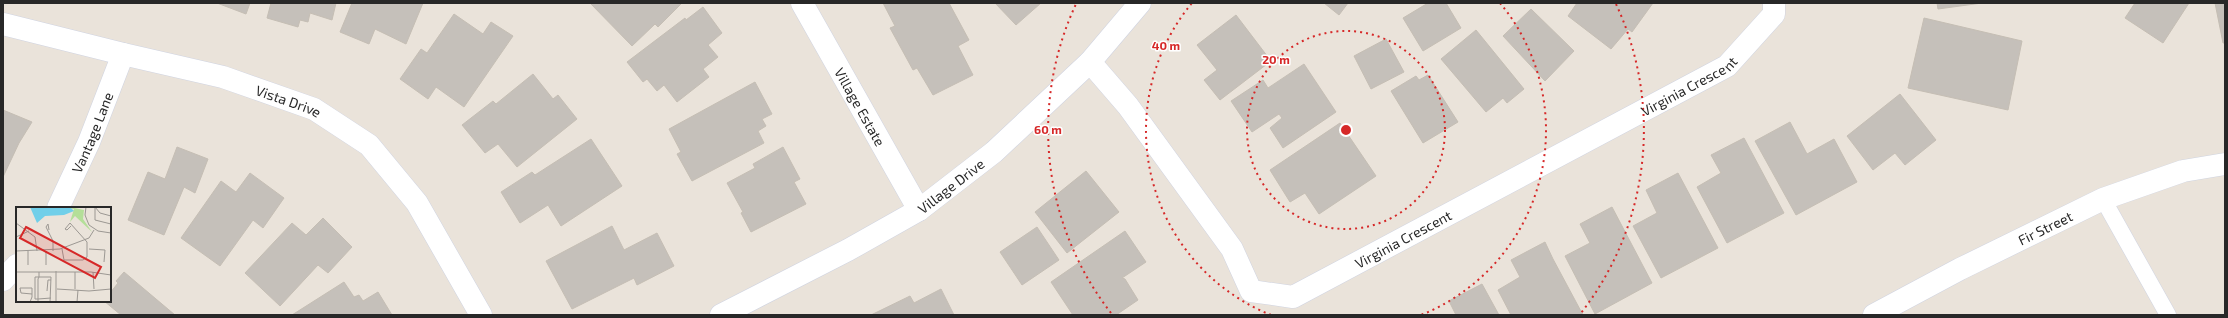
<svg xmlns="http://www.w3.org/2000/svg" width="2228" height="318" viewBox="0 0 2228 318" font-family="'Exo 2',sans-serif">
<rect width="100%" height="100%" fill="#eae3da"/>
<g fill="#c5c0ba" stroke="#c5beb4">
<path d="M217,3h33l-4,11z"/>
<path d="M271,3h65l-4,17 -22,-7 -2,9 -8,-2 -2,7 -31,-9z"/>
<path d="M352,3h71l-17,41 -31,-15 -6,15 -29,-12z"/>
<path d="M590,3h92l-24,24 -3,-3 -23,22z"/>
<path d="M883,3h66l20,37 -11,6 15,29 -40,20 -16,-27 -4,2 -23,-42 5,-2z"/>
<path d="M995,3h46l-25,22z"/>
<path d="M1324,3h24l-9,12z"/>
<path d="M1428,3h18l15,25 -38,23 -20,-33z"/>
<path d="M1577,3h76l-21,29 -4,-3 -17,20 -43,-33z"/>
<path d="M1937,3h45l-44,6z"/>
<path d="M2135,3h54l-26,40 -38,-25z"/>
<path d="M2215,3h10v40h-2z"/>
<path d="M703,7l19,26 -14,12 10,12 -15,12 6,8 -32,25 -13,-17 -7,6 -10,-12 -4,3 -16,-20 58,-44 1,2z"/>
<path d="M1531,9l43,42 -29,30 -42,-45z"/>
<path d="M454,14l29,20 8,-12 22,14 -49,71 -28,-20 -8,12 -28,-20 21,-30 6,4z"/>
<path d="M1236,15l35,46 -51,39 -16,-20 13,-10 -20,-25z"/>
<path d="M1924,18l98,23 -14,69 -100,-22z"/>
<path d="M1476,30l48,59 -17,14 -4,-5 -17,14 -45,-53z"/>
<path d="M1386,39l18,33 -33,17 -17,-33z"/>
<path d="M1304,64l32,48 -53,36 -13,-20 12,-10 -3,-4 -27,18 -21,-31 32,-21 5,8z"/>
<path d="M533,74l20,25 5,-4 19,24 -60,48 -19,-23 -13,9 -23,-28 31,-24 3,3z"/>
<path d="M1428,75l30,47 -35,21 -32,-52 25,-15 3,4z"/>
<path d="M755,82l17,32 -10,5 4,7 -8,5 6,12 -72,38 -15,-27 4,-2 -12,-23z"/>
<path d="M1900,94l36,46 -31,25 -10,-12 -22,17 -26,-34z"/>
<path d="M3,110l29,12 -13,21 -16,34z"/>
<path d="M1790,122l17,32 27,-15 23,43 -61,33 -41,-74z"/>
<path d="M1340,123l36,53 -57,38 -14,-21 -15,9 -20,-32z"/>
<path d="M1744,138l40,75 -57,30 -30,-56 24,-14 -10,-18z"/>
<path d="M591,139l31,47 -61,40 -13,-21 -28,18 -19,-31 31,-20 3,3z"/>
<path d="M177,147l31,12 -13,34 -11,-6 -20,48 -36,-15 20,-48 17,7z"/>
<path d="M783,147l17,32 -6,3 12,22 -55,28 -10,-19 2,-1 -16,-29 28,-15 -2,-4z"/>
<path d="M1086,171l33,41 -52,41 -32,-41z"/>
<path d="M250,173l34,25 -21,30 -10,-8 -33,46 -39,-28 40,-57 15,11z"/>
<path d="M1678,173l40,75 -57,30 -28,-52 24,-13 -11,-23z"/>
<path d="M1612,207l40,76 -57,31 -30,-58 25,-13 -10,-19z"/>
<path d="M323,218l29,29 -24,26 -10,-8 -38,41 -35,-33 47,-50 14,12z"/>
<path d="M612,226l12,24 33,-17 17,33 -37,19 -3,-7 -62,31 -26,-48z"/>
<path d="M1037,227l22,33 -37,25 -22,-33z"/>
<path d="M1125,231l21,31 -24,16 3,1 13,21 -22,15h-43l-22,-33z"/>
<path d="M1545,242l8,17 30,56h-72l-13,-25 22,-13 -9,-17z"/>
<path d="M124,272l51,43h-54l-17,-14h6v-8l8,-10 -2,-2z"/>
<path d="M344,282l10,15 5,-2 4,6 15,-9 14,23h-100z"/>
<path d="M1482,284l17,31h-43l-7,-14z"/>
<path d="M941,289l13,26h-83l39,-19 4,7z"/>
</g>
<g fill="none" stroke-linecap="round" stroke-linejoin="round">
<defs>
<path id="service" d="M2103,199l65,116"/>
<g id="minor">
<path id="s1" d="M802,3l117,207"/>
<path id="s2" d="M3,24l120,30 100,23 91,32 55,36 48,58 64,112"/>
<path id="s3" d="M1090,62l38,44 104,143 19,42 42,6 434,-231 47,-52v-11"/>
<path id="s4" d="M58,208l31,-66 34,-88"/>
<path d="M3,280l14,-15"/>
<path id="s5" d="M721,315l127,-65 71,-40 75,-58 96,-90 50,-59"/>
<path id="s6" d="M1874,315l86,-46 143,-70 80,-28 42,-7"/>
</g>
</defs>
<use href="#service" stroke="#d0d4e1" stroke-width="17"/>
<use href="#minor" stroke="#d0d4e1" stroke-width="23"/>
<use href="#service" stroke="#fff" stroke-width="16"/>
<use href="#minor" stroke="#fff" stroke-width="22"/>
</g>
<g fill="none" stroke="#d62828" stroke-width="2" stroke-dasharray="2 4">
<circle cx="1346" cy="130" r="99"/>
<path d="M1271 315A199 199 0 0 1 1192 3M1500 3A199 199 0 0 1 1421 315"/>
<path d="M1111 313A298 298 0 0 1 1076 4M1616 4A298 298 0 0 1 1581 313"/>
</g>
<g text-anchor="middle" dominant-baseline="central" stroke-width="3" stroke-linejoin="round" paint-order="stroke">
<g font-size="14" fill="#282828" stroke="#fff">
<text stroke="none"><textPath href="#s3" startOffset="772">Virginia Crescent</textPath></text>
<text stroke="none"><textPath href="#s2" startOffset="296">Vista Drive</textPath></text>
<text stroke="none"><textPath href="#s1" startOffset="119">Village Estate</textPath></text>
<text stroke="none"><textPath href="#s4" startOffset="83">Vantage Lane</textPath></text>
<text stroke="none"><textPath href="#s5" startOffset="264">Village Drive</textPath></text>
<text stroke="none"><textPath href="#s6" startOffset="192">Fir Street</textPath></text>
<text stroke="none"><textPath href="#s3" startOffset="448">Virginia Crescent</textPath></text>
</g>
</g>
<g transform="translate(16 207)">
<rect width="95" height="95" fill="#eae3da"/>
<path d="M41,0h13l14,3 -1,9 9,13 -17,-16 -5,6 4,-13z" fill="#b4df99"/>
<path d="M14,0h40l4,4 -10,4 -19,1 -8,7z" fill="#71cfe9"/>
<path fill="none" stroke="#9c9893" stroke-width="1" d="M70,0l-1,8 4,10 9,6 13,2M79,0v13l16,4M79,0l5,6 11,3M0,16l19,14 2,14M33,23l-1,-6 -2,3 7,14v10M0,30l13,-6M46,42l2,11h19l4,-3v-15l-17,-19 -5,6 2,1 4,-4M73,42l16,1 -1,12M0,44l44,-2 29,-11 5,-8M12,58v-14M30,58v-14M0,65h75l20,3M23,65v5h12l-1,25M59,65v17M77,65l1,17M41,82l32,2 22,-2M31,84l1,-11h3M14,95l2,-5v-9h-12l1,5 11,1M23,95h-1v-23l1,-2h-4v22h3l13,-1M40,95v-31M61,95l1,-12"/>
<path fill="#d62828" fill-opacity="0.15" stroke="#d62828" stroke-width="2" d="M10,20l75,40 -6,11 -75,-40z"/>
<rect width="95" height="95" fill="none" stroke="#282828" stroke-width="2"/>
</g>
<circle cx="1346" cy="130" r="6" fill="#d62828" stroke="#fff" stroke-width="2"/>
<g font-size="12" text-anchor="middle" font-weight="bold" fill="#d62828" stroke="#fff" stroke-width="3" stroke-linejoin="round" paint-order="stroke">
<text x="1166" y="50">40 m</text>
<text x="1276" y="64">20 m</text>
<text x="1048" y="134">60 m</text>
</g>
<rect width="2228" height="318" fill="none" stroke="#282828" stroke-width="8"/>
</svg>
